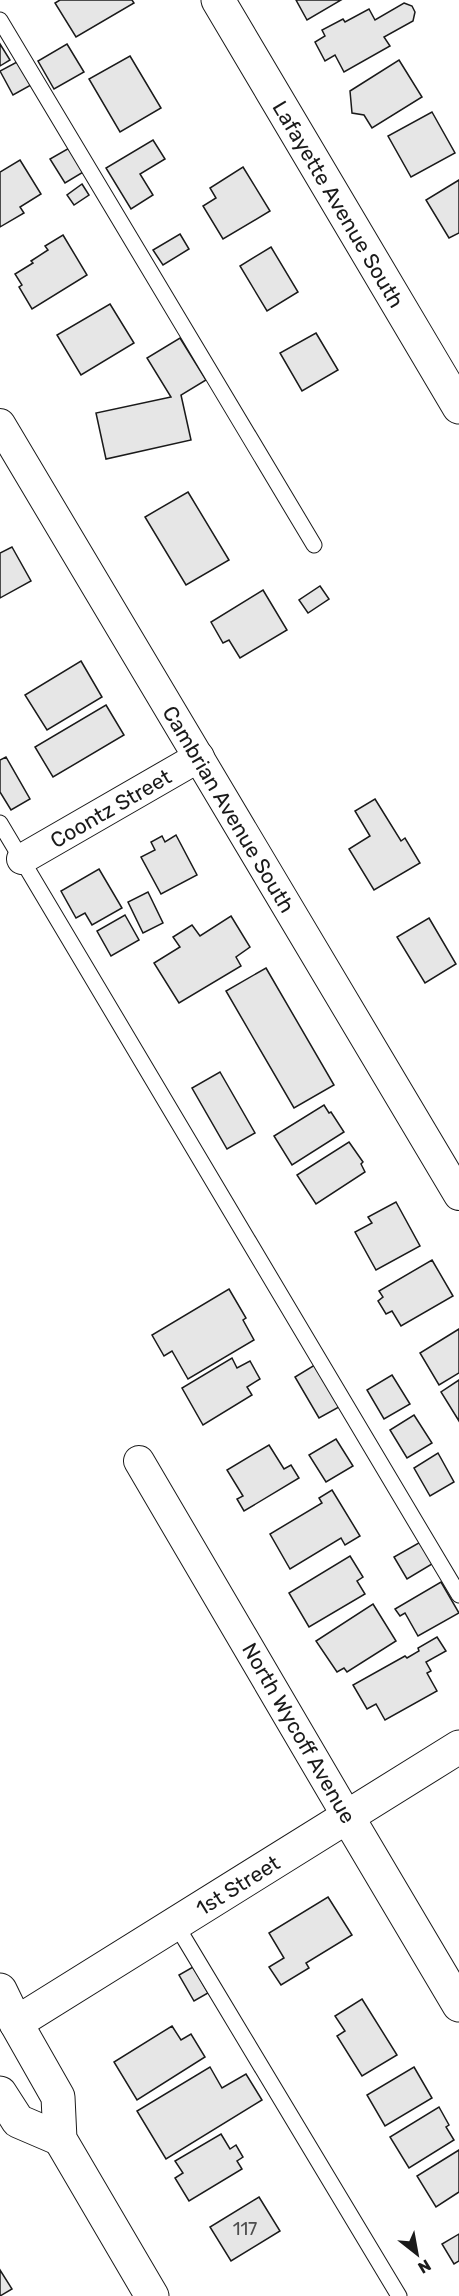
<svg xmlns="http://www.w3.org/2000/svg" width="459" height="2296" viewBox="0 0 459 2296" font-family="Rubik,sans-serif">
<rect width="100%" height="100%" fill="#fff"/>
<g fill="#e6e6e6" stroke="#1a1a1a" stroke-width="1.5">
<path d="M60,0h72l2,3 -58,34 -21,-34z"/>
<path d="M296,0h45l-34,20z"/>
<path d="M404,3l8,3 3,6 -2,9 -29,16 6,9 -46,26 -9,-17 -10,6 -10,-19 10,-6 -3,-6 21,-11 2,3 24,-13 6,11z"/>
<path d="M0,44l10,16 -10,6z"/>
<path d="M67,44l17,28 -30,17 -16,-28z"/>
<path d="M130,56l31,52 -41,24 -31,-53z"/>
<path d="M399,60l23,37 -50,31 -8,-13 -12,-2 -2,-22z"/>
<path d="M17,62l14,23 -18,10 -13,-24z"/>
<path d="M432,112l23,41 -44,24 -23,-41z"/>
<path d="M153,140l12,19 -25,15 13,21 -22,14 -25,-41z"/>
<path d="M71,147l14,24 -20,12 -15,-24z"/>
<path d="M20,160l21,34 -21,13 4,6 -24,14v-55z"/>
<path d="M243,167l27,44 -47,28 -20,-33 13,-8 -6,-10z"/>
<path d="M459,180v53l-10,5 -23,-38z"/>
<path d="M82,184l7,11 -15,10 -7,-10z"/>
<path d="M180,234l9,15 -26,16 -10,-15z"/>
<path d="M63,235l24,40 -55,34 -13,-22 3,-2 -7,-11 18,-11 -2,-2 17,-11 -3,-4z"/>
<path d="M271,247l27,45 -31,19 -27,-45z"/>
<path d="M110,304l24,39 -53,32 -24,-40z"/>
<path d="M316,333l22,37 -36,21 -22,-38z"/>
<path d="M180,338l26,42 -25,15 10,45 -85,19 -10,-46 75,-16 -24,-39z"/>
<path d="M188,492l41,68 -43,25 -41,-68z"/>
<path d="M12,547l19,34 -31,17v-45z"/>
<path d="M320,586l9,13 -21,14 -9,-13z"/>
<path d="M263,590l24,40 -47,28 -11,-18 -6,3 -12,-21z"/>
<path d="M81,661l21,36 -55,33 -22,-35z"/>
<path d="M106,705l18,30 -71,42 -18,-30z"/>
<path d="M6,757l24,42 -19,11 -11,-18v-32z"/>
<path d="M375,799l26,42 4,-3 15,25 -46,27 -25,-41 21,-13 -15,-25z"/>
<path d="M176,835l21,40 -36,19 -20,-37 14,-7 -4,-8 11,-6 3,6z"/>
<path d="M99,869l23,39 -30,17 -7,-12 -9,5 -15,-27z"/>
<path d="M148,892l15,31 -20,10 -15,-31z"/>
<path d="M125,915l14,25 -28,16 -14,-25z"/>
<path d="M231,916l19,31 -14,10 5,9 -62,37 -25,-40 26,-16 -7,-10 19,-12 8,11z"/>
<path d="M429,918l27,46 -31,19 -28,-46z"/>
<path d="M266,968l68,117 -40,23 -68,-117z"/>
<path d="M220,1072l35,61 -28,16 -35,-61z"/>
<path d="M324,1105l5,8 2,-1 13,20 -52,33 -18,-29z"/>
<path d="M349,1142l14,20 -2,2 4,8 -49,32 -19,-29z"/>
<path d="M396,1202l24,44 -44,24 -21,-38 17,-9 -4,-6z"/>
<path d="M432,1260l21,36 -52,30 -9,-15 -6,3 -8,-13 5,-4 -4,-6z"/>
<path d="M229,1289l17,29 -3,2 11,20 -66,39 -16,-28 -8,5 -12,-21z"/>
<path d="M459,1329v44l-20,12 -19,-32z"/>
<path d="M232,1358l5,10 13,-7 10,18 -13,8 5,8 -49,30 -21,-37z"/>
<path d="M318,1363l21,44 -20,11 -24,-41z"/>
<path d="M392,1375l18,29 -26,15 -17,-29z"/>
<path d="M459,1380v41l-18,-29z"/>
<path d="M414,1415l18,28 -25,15 -17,-28z"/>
<path d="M336,1439l17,27 -27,16 -17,-27z"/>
<path d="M269,1445l15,24 7,-4 8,13 -55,33 -7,-12 6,-3 -16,-26z"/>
<path d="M438,1453l16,29 -24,14 -16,-28z"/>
<path d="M332,1490l28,46 -15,9 -4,-7 -51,31 -20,-35 52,-31 -3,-5z"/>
<path d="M424,1540l13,21 -30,18 -13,-22z"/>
<path d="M350,1556l13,21 -6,4 8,13 -56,33 -20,-34z"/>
<path d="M441,1582l18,31 -41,23 -13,-23 -5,3 -5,-7z"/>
<path d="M373,1604l23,37 -49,31 -3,-4 -7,4 -21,-31z"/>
<path d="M437,1637l9,14 -20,11 5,9 -4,2 10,18 -52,29 -9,-16 -9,5 -14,-24 52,-29 2,2 12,-7 -1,-3z"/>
<path d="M328,1897l24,38 -46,28 3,5 -28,17 -12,-18 15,-9 -15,-25z"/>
<path d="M193,1967l15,26 -14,8 -15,-26z"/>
<path d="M362,1999l35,56 -35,21 -25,-40 8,-5 -10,-15z"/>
<path d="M172,2026l9,14 10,-6 14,23 -68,43 -23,-38z"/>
<path d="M210,2067l12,21 24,-14 16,26 -96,59 -29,-48z"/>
<path d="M414,2067l18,31 -47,28 -18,-31z"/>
<path d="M439,2107l10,18 -3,2 8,13 -45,28 -19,-31z"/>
<path d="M221,2134l9,15 6,-4 7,12 -6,4 5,8 -53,32 -14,-23 8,-5 -8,-12z"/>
<path d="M459,2150v42l-23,15 -19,-31z"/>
<path d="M259,2197l21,34 -49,30 -21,-34z"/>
<path d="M459,2234v27l-5,3 -12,-20z"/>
<path d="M0,2270l12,19 -12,7z"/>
</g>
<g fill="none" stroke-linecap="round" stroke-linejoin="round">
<defs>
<g id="service">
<path d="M0,20l314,525"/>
<path d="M0,823l459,772"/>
<path d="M175,1923l224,373"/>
</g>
<g id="minor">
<path id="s1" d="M0,424l459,771"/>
<path id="s2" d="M22,859l177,-102"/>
<path d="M139,1461l208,355"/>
</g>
<g id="tertiary">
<path id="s3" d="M218,0l241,407"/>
<path d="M347,1816l112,189"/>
</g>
<g id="secondary">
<path id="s4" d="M16,2023l443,-276"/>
</g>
<g id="trunk">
<path d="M0,1990l16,33 42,74 2,42 92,157"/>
<path d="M0,2093l18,28 42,18"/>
</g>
</defs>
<use href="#service" stroke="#1a1a1a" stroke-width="17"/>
<use href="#minor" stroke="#1a1a1a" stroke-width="32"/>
<use href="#tertiary" stroke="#1a1a1a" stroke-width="35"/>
<use href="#secondary" stroke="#1a1a1a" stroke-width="35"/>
<use href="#trunk" stroke="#1a1a1a" stroke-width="35"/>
<use href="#service" stroke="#fff" stroke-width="15"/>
<use href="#minor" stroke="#fff" stroke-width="30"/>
<use href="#tertiary" stroke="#fff" stroke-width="33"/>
<use href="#secondary" stroke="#fff" stroke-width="33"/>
<use href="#trunk" stroke="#fff" stroke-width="33"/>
</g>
<g text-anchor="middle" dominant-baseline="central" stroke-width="4.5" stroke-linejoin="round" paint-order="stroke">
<g font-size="18" fill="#4d4d4d">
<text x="245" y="2229">117</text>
</g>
<g font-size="21" fill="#1a1a1a" stroke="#fff">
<text stroke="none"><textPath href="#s3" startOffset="237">Lafayette Avenue South</textPath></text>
<text stroke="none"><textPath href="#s2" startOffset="102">Coontz Street</textPath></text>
<text stroke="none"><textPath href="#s1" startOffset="448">Cambrian Avenue South</textPath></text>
<text transform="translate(299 1733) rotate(60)">North Wycoff Avenue</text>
<text stroke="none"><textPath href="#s4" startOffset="261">1st Street</textPath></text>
</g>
</g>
<g transform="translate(417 2254) rotate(149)" stroke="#ffffff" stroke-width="4.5" paint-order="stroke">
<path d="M0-4.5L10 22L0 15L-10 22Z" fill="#1a1a1a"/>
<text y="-9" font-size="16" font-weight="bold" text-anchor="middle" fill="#1a1a1a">N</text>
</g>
</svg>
